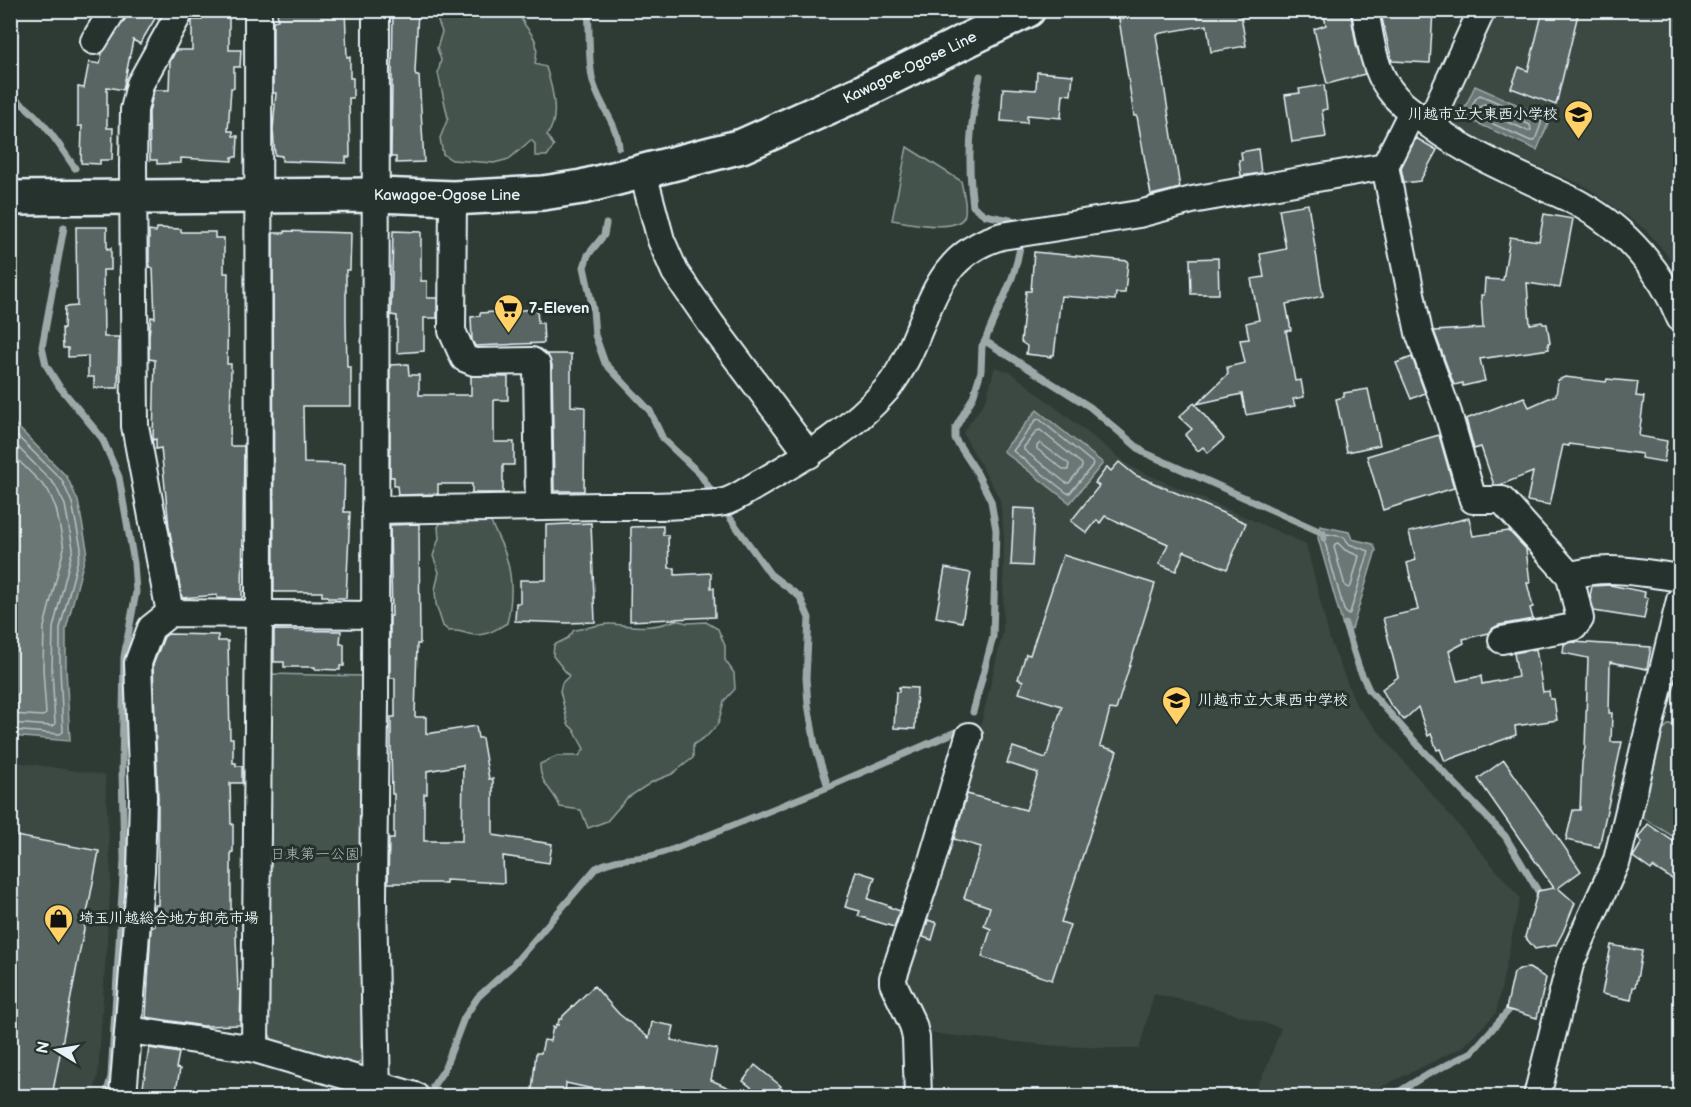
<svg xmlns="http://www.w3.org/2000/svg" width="1691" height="1107" viewBox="0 0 1691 1107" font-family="'Balsamiq Sans','Klee One',sans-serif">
<rect width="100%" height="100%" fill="#2e3b35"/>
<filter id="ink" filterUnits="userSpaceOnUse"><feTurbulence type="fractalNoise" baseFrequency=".0167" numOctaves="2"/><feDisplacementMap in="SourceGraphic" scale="12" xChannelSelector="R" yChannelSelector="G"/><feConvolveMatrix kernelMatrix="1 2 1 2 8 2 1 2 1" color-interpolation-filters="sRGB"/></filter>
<g filter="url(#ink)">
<g fill="#3b4843">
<path d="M1493,11h187v259l-34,-40 -61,-44 -86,-36 -44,-22 -6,-14z"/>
<path d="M995,367l17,6 119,94 175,77 24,96 26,65 164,193 -24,115 -33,34 -86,42 -51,7h-52l-22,-1 15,-28 14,-39 -72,-22 -55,-12 -15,55 -81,-3 -131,-13 -25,-54 74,-234 27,-113 1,-96 -4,-37 -37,-66 23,-33z"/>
<path d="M10,761l95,14 6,102 -13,198 -5,21h-82z"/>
</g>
<g fill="#45524e" stroke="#96a2a3" stroke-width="1.5">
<path d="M434,11h84c8,25 24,21 17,53l11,3c6,20 15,51 1,68l7,11 -7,10h-12v-12l-4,-4 -22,19 -15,4 -42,-3 -9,-6 -3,-16 8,-20 -10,-45 3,-13 -4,-12 5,-16z"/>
<path d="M907,147l54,34c2,10 6,23 4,33 -4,21 -58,8 -73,6z"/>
<path d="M443,519l47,1c5,13 14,26 17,40 6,21 5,42 0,63 -12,7 -23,15 -38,11 -7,-2 -11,-4 -20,-3l-6,-5 -7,-22 -1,-14 4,-18 -6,-16 6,-18 -1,-11z"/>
<path d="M676,620l11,3 19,-1 12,7 7,17v14l9,13 1,16 -11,12 -6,23 -10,11 -15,10v13l-21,16 -20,8 -25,16 -20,23 -19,7 -7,-18 -21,-3c-6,-17 -21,-23 -20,-43l17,-8h22l5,-7 -10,-19 -6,-6 -8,-33 2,-8 7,-7 -16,-20 1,-11 14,-7 6,-8c10,-1 29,-7 37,-6 26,2 39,6 65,-4z"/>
<path d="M269,674l94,2 -2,384 -7,7 -81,-26 -5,-10z"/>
<path d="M1669,724l11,3v114l-38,-24 21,-87z"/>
</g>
<g fill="#6b7775" stroke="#9da8a9" stroke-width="1.5">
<path d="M1475,86l75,33 -13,31 -76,-34z"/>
<path d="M1037,410l66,53 -33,40 -67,-52z"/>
<path d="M11,420l56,57 11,24 9,48 -21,80v39l4,73 -59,-5z"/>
<path d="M1320,526l29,6 3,7 21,5 3,6 -24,79 -7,4 -27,-95z"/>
</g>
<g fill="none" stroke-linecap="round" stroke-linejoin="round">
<g stroke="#b6c0c4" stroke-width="1.5">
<path d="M1480,95l61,26v3l-6,16 -4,1 -60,-27c-1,-5 4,-17 9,-19z"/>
<path d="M1484,104l46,21 1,5 -3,1 -46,-21 -2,-3z"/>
<path d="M1039,419l54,44 -1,3 -22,27h-3l-54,-42 23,-31z"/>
<path d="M10,429l52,51 10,23 9,45 -21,80v40l3,64 -3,2 -50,-4"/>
<path d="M1040,430l42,34v3l-13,16h-3l-42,-33v-3l13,-16z"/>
<path d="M10,439l45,46 10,20 8,43 -20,80 -1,41 3,55 -3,2 -42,-3"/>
<path d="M1040,443l29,21 -1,6h-4l-27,-21v-3z"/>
<path d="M10,452l38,38 8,18 8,40 -20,79 -1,42 3,45 -3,2 -33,-2"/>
<path d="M1327,534l17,3 5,7 20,7 -19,62 -2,2 -4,-5 -20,-71z"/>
<path d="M1338,543l7,7 14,6 -8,30 -3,2 -3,-2 -11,-39 1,-3z"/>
</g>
<g stroke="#9da8a9" stroke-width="7">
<path d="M588,10c2,22 0,46 4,67 4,25 25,44 27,70"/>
<path d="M980,76c-10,45 -13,84 -7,130l12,9 25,5 9,5"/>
<path d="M10,96c29,16 47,46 65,72"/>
<path d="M606,224l-2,11 -16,20 -4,12 9,42 2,26 10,28 45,48 13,28 37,35 15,23"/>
<path d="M64,227l-22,120 4,18 13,21 43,52 17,39 15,86 2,29 -12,65 -2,114 2,89 -13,217 -5,19"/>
<path d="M1021,237c-3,40 -22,67 -36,104l105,66 53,45 180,81 1,5"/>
<path d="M1345,624l14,44 10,22 49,55 87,91 33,55"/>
<path d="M973,712l20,-75 3,-107 -5,-29 -15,-30 -21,-32v-10l18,-32 8,-26 1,-25 3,-5"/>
<path d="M828,787l132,-57"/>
<path d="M433,1086l11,-16 20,-52 14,-21 35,-32 83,-97c21,-11 34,-8 55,-12 8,-2 16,-5 23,-7l154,-62 -13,-42 -7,-41 -2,-26 3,-60 -9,-21 -30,-23 -47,-66"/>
<path d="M1392,1096l29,-18 51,-26 37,-42"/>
</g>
</g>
<g fill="#596563" stroke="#e8f1f8" stroke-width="1.5" fill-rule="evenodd">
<path d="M128,10h32l-20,34 -7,-4 -10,50 -16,-3v41h6l-1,32h-12v4l-19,-1 1,-37h-4v-39l6,1 5,-26 11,2 2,-11 24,-35z"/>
<path d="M277,10h68l2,47h3v21h3v20h-4l1,59h-4v6l-64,-2v-5l-7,-1 -2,-25 3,-37h-3v-72l5,-1z"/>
<path d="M393,10h25l-3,62 1,4h3l5,86 -28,1v-6h-5z"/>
<path d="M1173,10h67l6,36 -35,6 -4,-27 -51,9 24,154 -29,7 -14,-79h-3l-15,-97z"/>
<path d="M1323,10h27l6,34 9,30 -38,10 -13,-55 12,-4z"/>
<path d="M1380,10h53l-3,53 -38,-2z"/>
<path d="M1543,10h36l-23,95 -45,-17 8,-21 9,4z"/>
<path d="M202,12l21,1v2h6v35h12l-1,17h-6v21h-3l-3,43h5v5h5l-1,21h-5v4l-51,-3v5l-24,1v-4h-7l-1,-48 5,-22h15l1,-28 6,-12h16v-30h10z"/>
<path d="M1037,72l36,3 -2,20 -8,-1 -2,24 -34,-3v8l-26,-2 2,-33 33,2z"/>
<path d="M1324,85l3,24 -5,1 4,27 -34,5 -7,-47 15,-2 -1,-4z"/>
<path d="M1416,138l21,12 -17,31 -16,2 -3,-15z"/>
<path d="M1258,149l3,24 -20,3 -2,-16h3l-1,-8z"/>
<path d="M1308,204l15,92 -37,8 5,26 -5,1 9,50 6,-1 3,17 -11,2 2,7 -49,9 -4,-21 -45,10 31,-30 -1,-7 18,-4 -5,-23 9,-1 -3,-16 13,-3 -8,-41 13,-2 -4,-23 26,-5 -7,-40z"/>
<path d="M1544,214l29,5 -13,69 -33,-5 3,41 12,-2 1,2h4l3,19h-2l1,6 -69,10 5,22 -22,5v-3l-9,2 -20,-54 49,-3 -2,-33h3l1,-16 18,1 7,-43 29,4z"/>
<path d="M76,227h31v22l4,-1v22h-8l1,67h15l-1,51h-24v-11h-6v-21l-20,1v-9h-5l-1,-20h2l1,-21 12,-1z"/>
<path d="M157,228l24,1v3h34v6h9v35h4l-1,91h4l-1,82h14l-2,153 -25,-1v-3l-35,3 -13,-71 -8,-79 -5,1v-10l-3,1 2,-80 -6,-1v-23l2,-19 4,1 -2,-50 -4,-1v-36l7,1z"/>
<path d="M285,231l66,2 -1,37h-4v51l1,46h4v39h-48l1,57 41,1 -1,48h6l-4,86h-18v-2h-6v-4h-48l-1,-359h12z"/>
<path d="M393,231l28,1v49h6v17h10v20h-13v33l-27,2v-37l-6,-1z"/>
<path d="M1034,252l94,9 -3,32h-9l-1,7 -54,-4 -7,59h-3v2l-25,-3 1,-8 -6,-4 5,-51h5z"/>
<path d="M1218,258l1,36h-28l-1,-35z"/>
<path d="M537,309l1,14h5l1,20 -69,3 -3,-6 -1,-23 9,-1v-3z"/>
<path d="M547,354h24v52l14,1 -1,84h-30l-2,-126z"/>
<path d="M1412,357l13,36 -14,6 -15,-36z"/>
<path d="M408,364l1,11h10v20h52v-19l37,1v23h-14v42h20v23h-11v28h-31v-9h-34v10l-40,1 -1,-9h-3v-9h-4v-112z"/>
<path d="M1565,377l41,5 1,-3 31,3 -2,14 8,1 -5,39 28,5 -3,21 -23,-4 1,-4 -73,-10v2l-6,-1 -13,60 -23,-4 6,-29 -33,13h-6l-13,-38 -7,2 -8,-30 58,-22 5,10 27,-12 2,-15z"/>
<path d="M1368,389l12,56 -33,7 -11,-53 8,-2v-4z"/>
<path d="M1194,403l30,36 -16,14 -5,-6 -5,4 -13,-16 7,-6 -13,-12z"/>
<path d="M1439,435l15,53 -71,22 -16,-54z"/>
<path d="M1119,462l16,13 111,48 -19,46 -43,-18 -8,20 -17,-7 9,-20 -63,-28 -5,7 -3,-3 -10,13 -16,-12 28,-35 -4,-3 12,-16 4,4z"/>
<path d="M1014,508l21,1 -3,57 -21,-1z"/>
<path d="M1469,518l4,18 36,-5 17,18 4,34h-3l6,24 -3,1 3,11 -34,6 -6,3 -4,5 -26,6 1,4 -15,8 8,30 24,-5 1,8 36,-7 -4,-24 22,-4 7,43 6,-1 1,8h4l3,21 -42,6 1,9 -71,26 -5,-12 -3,1 -6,-16 -3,2 -10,-29 -14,13 -14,-16 -8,-15 16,-12 -15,-59 35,-8 -11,-47 9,-3 -7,-28z"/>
<path d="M591,523l4,99 -27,1 -53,-2 1,-18h4v-23h26v-55z"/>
<path d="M419,524l1,120h-3l-2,73h11v17l50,-8 2,12h4l7,41h4v56l59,9 -3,19 -46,-7 1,27 -58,-3v3h-58l1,-44h5v-45h-2l-1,-49v-28h4v-39h-5v-62h2l-2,-91zM463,765l-1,76h-38v-47h3v-23z"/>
<path d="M663,526v9h5l1,33h6v7l36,-2v15h3l1,29 -85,4 1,-94z"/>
<path d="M1063,555l92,29 -39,126 -6,-1 -10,37 17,5 -56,171 9,3 -18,55 -70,-23 9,-28 -7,-3 6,-19 -26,-9 17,-51 -27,-8 13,-45 59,16 12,-37 -31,-10 6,-16 33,11 16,-52 -43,-13 4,-12 -5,-2 8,-25 4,1z"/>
<path d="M945,568l26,5 -9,49 -26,-5z"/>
<path d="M1610,585l35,7 -1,5 4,1 -4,21 -50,-8 -4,-15 2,-10z"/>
<path d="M274,630l67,1 -1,13h4v22h-4v4l-25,-1v-2h-31v-5h-10z"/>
<path d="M168,634l50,1v6h10l2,97h3v25h3v3h6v17h-12l1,41h2v28h-2v59h4l3,79 3,-1 -1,36 -37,1 -57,-9 5,-89 4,-2v-21h3v-109l-5,-131 11,-28z"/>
<path d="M1573,642l78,5 -4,22 -37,-7 -1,51h3l-1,29h11l-23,105 -33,-7 7,-30h7l2,-48 3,-14 3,-90 -25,-5 1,-9z"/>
<path d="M899,687l18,1 -2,41 -21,-1 2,-36h3z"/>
<path d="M1504,760l77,111 -23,17 17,15 -12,29 -7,13 -21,4 -10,-12 13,-46 16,-3 -76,-109z"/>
<path d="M1648,824l32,22v38l-27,-17 -2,3 -18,-13 9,-15 -4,-4z"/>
<path d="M10,835l89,16 -47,245h-42z"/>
<path d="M856,871l19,6 -7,22 22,7 -1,1 11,4 -6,16 -36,-11 2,-5 -15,-4z"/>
<path d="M928,920l9,3 -5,17 -9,-3z"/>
<path d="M1611,945l31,6 -4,23 -3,13h-2l-2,13 -29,-6z"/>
<path d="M1529,968l17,10 -9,40 -31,-9 8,-36 5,-4z"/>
<path d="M594,986l25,28 30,24 3,-16 22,4 -3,14 46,9 -6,31 36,16h-123l-58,-13 -1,13h-31l1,-5h-3l4,-38h5l3,-13 6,1 3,-14 2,1 1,-4 2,1 1,-6h3l1,-3z"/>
<path d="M149,1048l30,5 -3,15 4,1 -5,27h-25l1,-7 -8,-2z"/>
<path d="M755,1065l26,21 -9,10h-9l-20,-15z"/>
</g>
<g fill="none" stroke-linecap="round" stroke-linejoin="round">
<defs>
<g id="minor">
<path d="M376,10l-1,695 -2,192 4,199"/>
<path d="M1365,10c5,26 8,57 24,79 11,16 26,24 41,36 34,26 73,43 112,61 14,7 28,12 41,20 43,24 79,66 97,112"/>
<path d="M94,41l19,-31"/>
<path d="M1412,112l-27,54 34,167 29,80 25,87h29l68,76 10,43 -6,8 -72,13"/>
<path d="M1429,124l53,-114"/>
<path d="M643,173l18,67 14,32 36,52 98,131"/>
<path d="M453,198l-1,133 12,27 10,4 58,-1 5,4 2,142"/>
<path d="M375,510c76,-1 151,-3 227,-4 31,0 63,1 95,-2 8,0 18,0 27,-2 12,-3 25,-13 36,-19 45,-26 92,-53 127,-94 44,-53 35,-131 115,-153l137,-22 53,-14 193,-34"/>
<path d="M1570,576c35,-12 75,-3 110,2"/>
<path d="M170,613l-35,-187 -2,-260 1,-56 6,-26 41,-74"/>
<path d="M129,1030l126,19 160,47"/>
<path d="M255,1049l4,-436 -1,-603"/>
<path d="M123,1096l18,-225 2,-74 -5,-134 13,-35 19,-15 205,2"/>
<path d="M918,1096l-2,-58 -3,-13 -20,-42v-5l38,-114 38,-128"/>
<path d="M1537,1096l33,-132 47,-104 63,-260"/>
</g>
<path id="secondary" d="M10,198l367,-3 76,3 90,-5 39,-6 160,-41 118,-53 168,-83"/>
</defs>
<use href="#minor" stroke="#e8f1f8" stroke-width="30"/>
<use href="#secondary" stroke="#e8f1f8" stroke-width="38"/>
<use href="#minor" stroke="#26332d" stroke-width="26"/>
<use href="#secondary" stroke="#26332d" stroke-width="33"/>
</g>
</g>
<defs>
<symbol id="school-pin" viewBox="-11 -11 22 30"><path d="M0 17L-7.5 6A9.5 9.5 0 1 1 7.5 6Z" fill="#ffd166" stroke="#26332d"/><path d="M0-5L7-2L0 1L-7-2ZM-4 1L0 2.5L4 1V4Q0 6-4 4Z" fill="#111"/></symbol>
<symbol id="supermarket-pin" viewBox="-11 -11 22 30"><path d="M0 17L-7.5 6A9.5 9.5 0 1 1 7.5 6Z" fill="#ffd166" stroke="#26332d"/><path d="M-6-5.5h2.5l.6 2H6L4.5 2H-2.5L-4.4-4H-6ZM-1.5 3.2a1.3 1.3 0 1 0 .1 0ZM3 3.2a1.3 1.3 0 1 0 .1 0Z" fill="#111"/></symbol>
<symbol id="shop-pin" viewBox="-11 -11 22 30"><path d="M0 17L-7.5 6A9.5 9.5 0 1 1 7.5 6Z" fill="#ffd166" stroke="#26332d"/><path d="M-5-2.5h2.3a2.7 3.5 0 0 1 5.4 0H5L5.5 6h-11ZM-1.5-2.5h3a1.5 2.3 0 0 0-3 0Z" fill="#111"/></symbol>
</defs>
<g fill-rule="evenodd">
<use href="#school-pin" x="1562" y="98" width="33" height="45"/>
<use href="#supermarket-pin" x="492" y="292" width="33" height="45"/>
<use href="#school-pin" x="1160" y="684" width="33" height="45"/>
<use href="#shop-pin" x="42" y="902" width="33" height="45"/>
</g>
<g text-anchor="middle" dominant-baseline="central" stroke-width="6" stroke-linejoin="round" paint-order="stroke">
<g font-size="15" fill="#e8f1f8" stroke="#26332d">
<text transform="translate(910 68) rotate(-26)">Kawagoe-Ogose Line</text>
<text x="447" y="195">Kawagoe-Ogose Line</text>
</g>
<g font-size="15" font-weight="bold" fill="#e8f1f8" stroke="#26332d" text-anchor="start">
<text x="1558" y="114" text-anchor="end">川越市立大東西小学校</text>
<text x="529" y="308">7-Eleven</text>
<text x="1198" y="700">川越市立大東西中学校</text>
<text x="79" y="918">埼玉川越総合地方卸売市場</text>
</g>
<g font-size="15" fill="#afb9bc" stroke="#26332d">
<text x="315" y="854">日東第一公園</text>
</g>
</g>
<rect width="1691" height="1107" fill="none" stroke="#26332d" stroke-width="36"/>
<rect x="18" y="18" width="1655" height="1071" fill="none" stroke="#e8f1f8" stroke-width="2" filter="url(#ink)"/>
<g transform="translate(57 1050) rotate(281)" stroke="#26332d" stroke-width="4.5" paint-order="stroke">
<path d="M0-4.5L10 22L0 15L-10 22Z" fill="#e8f1f8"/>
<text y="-9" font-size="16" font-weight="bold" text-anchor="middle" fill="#e8f1f8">N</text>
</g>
</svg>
